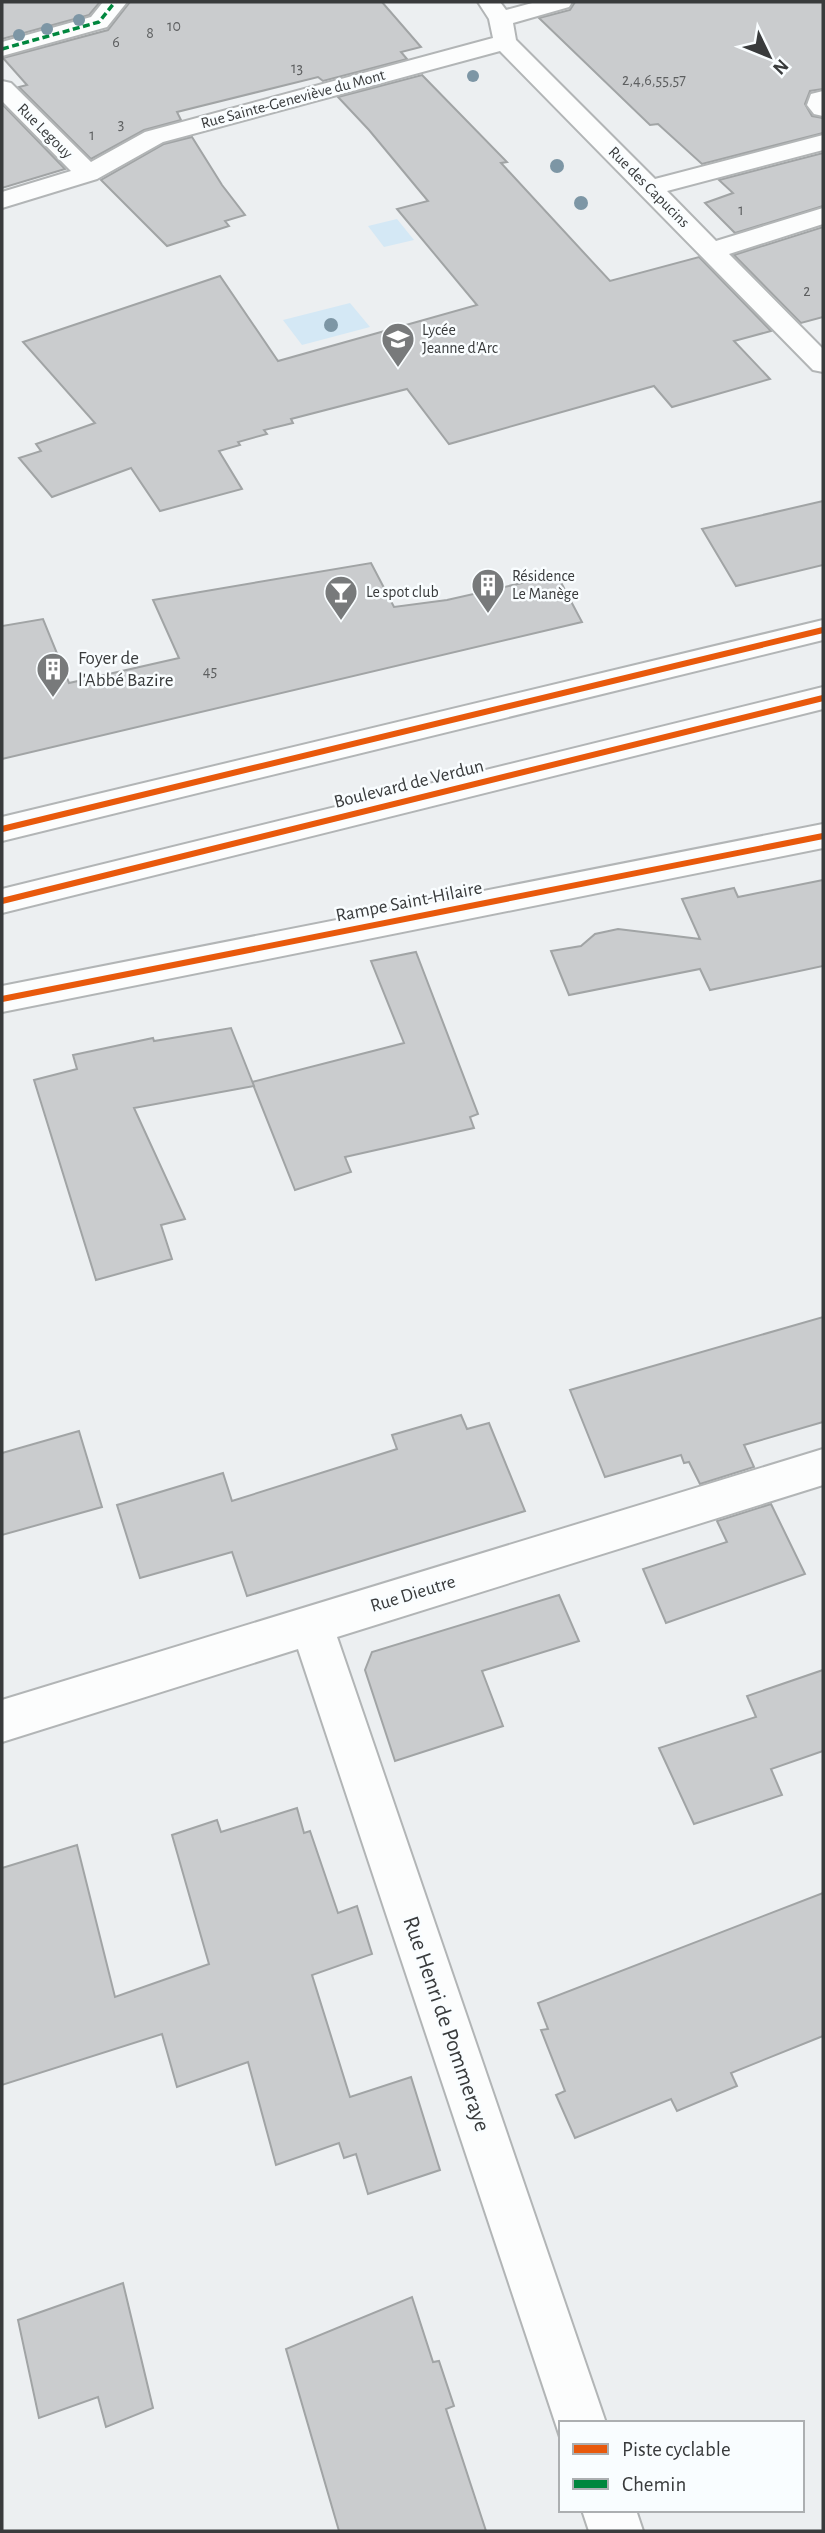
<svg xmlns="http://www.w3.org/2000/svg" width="825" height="2533" viewBox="0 0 825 2533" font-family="'Alegreya Sans',sans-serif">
<rect width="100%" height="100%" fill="#eceff1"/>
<g fill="#d4e8f5">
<path d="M397,219l17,21 -30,7 -16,-21z"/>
<path d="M350,303l20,24 -68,18 -19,-25z"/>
</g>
<g fill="#caccce" stroke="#a1a4a5" stroke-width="2">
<path d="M2,2h98l-11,13 -87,24z"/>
<path d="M130,2h252l39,45 -20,5 6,7 -84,22 -5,-4 -141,35 4,8 -37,10 -53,29 -72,-72 8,-2 -24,-27 105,-28z"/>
<path d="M575,2h248v87l-13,2 -5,13 7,12 11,2v15l-121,31 -44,-40 -8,1 -111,-107 31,-8z"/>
<path d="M422,75l85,87 -6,1 109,118 89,-24 72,74 -37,10 36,38 -98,28 -18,-21 -205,58 -42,-55 -116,30 2,4 -29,7 3,4 -29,8 2,3 -21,6 23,38 -82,22 -29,-43 -79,29 -33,-39 22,-7 -5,-7 59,-21 -72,-81 197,-66 58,85 199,-56 -80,-96 31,-8 -59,-71 -31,-33z"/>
<path d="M2,104l63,65 -63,19z"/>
<path d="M192,137l30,48 23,30 -20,6 4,5 -62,20 -66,-66 63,-36z"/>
<path d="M823,153v53l-88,27 -30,-30 28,-10 -14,-13z"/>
<path d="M823,227v90l-22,6 -67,-68z"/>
<path d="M823,501v64l-87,21 -34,-57z"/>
<path d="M371,563l23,44 53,-7 110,-25 25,47 -580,137v-133l41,-7 26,64 110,-25 -26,-58z"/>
<path d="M823,880v86l-113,24 -10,-21 -131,26 -18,-44 30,-5 14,-12 23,-5 82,10 -18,-40 52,-11 4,9z"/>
<path d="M416,952l62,162 -8,3 4,11 -129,29 6,15 -56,18 -43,-108 152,-39 -33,-82z"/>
<path d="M231,1028l23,58 -120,22 51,111 -24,6 11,34 -76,21 -62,-200 43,-11 -4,-14 80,-17 1,3z"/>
<path d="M823,1317v105l-79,23 10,22 -54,17 -11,-22 -5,1 -3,-8 -76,22 -35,-87z"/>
<path d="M461,1415l6,14 22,-6 36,88 -278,85 -15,-44 -92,26 -23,-73 106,-32 9,28 165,-52 -5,-14z"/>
<path d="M79,1431l23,76 -100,28v-82z"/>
<path d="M771,1504l34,70 -139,49 -23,-54 84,-27 -10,-21z"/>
<path d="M559,1595l20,46 -97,30 21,55 -108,35 -30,-91 7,-18z"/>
<path d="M823,1670v81l-52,18 11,26 -88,29 -35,-76 97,-31 -9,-21z"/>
<path d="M297,1808l7,25 6,-2 28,82 19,-7 15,48 -60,21 38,122 61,-20 29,93 -72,24 -12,-40 -12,4 -5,-15 -63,22 -28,-103 -71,25 -15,-53 -160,51v-217l75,-23 38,152 94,-33 -37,-129 45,-15 4,12z"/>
<path d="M823,1893v143l-92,37 6,13 -60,25 -6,-12 -96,39 -19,-43 9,-4 -24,-61 7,-1 -10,-26z"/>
<path d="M123,2283l30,125 -47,19 -8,-30 -59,21 -21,-98z"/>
<path d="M412,2297l21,65 6,-1 15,45 -8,3 40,122h-147l-53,-182z"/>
</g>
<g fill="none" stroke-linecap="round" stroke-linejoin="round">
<defs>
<g id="minor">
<path d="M103,2h24l-20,25 -105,29v-14l89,-25z"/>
<path d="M478,2h22l6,8 30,-8h36l-3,5 -56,16 3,17 139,139 168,-44v15l-156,41 49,50 107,-33v16l-94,30 94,95v23l-10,-2 -313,-319 -337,91 -66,37 -95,29v-16l69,-21 -69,-70v-20l9,2 80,79 54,-30 348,-94 -4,-19z"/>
<path d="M823,91v25l-9,-2 -7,-9 4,-11z"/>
<path d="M823,824v24l-821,164v-26z"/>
<path d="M823,1449v36l-486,152 269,786h-45v17l-263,-791 -296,93v-42z"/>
<path d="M582,2510h54l7,21h-54z"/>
</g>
<g id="major">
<path d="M823,620v20l-821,201v-24z"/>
<path d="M823,687v22l-821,204v-24z"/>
</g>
</defs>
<use href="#minor" stroke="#b2b5b6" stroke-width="4"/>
<use href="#major" stroke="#b2b5b6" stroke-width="4"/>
<use href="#minor" fill="#fcfdfd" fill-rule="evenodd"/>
<use href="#major" fill="#fcfdfd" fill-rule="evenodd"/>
<path stroke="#00873e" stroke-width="3.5" stroke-dasharray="7 3.5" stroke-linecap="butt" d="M2,49l97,-27 16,-20"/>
<defs>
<g id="cycleway">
<path d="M2,829l821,-199"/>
<path d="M2,901l821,-203"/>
<path d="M2,999l821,-163"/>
</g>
</defs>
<use href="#cycleway" stroke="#f9fdff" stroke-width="10"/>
<use href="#cycleway" stroke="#e8590c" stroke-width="6"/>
</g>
<g fill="#7d96a5">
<circle cx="79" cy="20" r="6"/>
<circle cx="47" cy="29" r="6"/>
<circle cx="19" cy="35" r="6"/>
<circle cx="473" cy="76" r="6"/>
<circle cx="557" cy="166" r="7"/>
<circle cx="581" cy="203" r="7"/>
<circle cx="331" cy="325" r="7"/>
</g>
<defs>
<symbol id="school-pin" viewBox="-11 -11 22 30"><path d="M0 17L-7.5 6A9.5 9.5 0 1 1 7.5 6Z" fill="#787a7b" stroke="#f9fdff"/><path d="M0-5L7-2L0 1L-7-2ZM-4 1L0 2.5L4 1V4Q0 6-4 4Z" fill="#fff"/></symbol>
<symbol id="building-pin" viewBox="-11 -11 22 30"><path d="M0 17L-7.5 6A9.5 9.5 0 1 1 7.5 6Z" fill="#787a7b" stroke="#f9fdff"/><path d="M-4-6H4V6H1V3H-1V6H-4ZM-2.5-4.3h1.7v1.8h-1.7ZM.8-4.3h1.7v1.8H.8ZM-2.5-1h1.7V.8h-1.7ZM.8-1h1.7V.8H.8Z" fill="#fff"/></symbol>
<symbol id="bar-pin" viewBox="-11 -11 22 30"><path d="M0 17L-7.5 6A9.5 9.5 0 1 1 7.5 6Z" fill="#787a7b" stroke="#f9fdff"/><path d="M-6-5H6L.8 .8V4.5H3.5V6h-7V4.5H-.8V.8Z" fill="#fff"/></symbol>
</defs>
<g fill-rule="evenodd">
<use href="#school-pin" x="379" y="320" width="38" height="52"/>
<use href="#building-pin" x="469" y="566" width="38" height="52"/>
<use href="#bar-pin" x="322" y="573" width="38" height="52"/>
<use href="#building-pin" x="34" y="650" width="38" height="52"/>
</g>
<g text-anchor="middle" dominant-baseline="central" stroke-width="5" stroke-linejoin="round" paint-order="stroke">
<g font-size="16" fill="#5d5f60">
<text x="174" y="26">10</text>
<text x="150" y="33">8</text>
<text x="116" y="42">6</text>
<text x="297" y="68">13</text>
<text x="654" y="80">2,4,6,55,57</text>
<text x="121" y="124">3</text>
<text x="92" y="135">1</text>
<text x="741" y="210">1</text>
<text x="807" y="291">2</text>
<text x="210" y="671">45</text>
</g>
<g font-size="16" fill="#393b3c" stroke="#f9fdff">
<text transform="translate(293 99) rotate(-15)">Rue Sainte-Geneviève du Mont</text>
<text transform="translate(45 131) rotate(45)">Rue Legouy</text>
<text transform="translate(649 187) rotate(45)">Rue des Capucins</text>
</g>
<g font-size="16" fill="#393b3c" stroke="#f9fdff" text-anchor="start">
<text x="422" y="330">Lycée<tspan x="422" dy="18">Jeanne d'Arc</tspan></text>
<text x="512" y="576">Résidence<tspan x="512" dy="18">Le Manège</tspan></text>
<text x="366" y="592">Le spot club</text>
</g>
<g font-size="19" fill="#393b3c" stroke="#f9fdff" text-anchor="start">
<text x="78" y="658">Foyer de<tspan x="78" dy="22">l'Abbé Bazire</tspan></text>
</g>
<g font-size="19" fill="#393b3c" stroke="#f9fdff">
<text transform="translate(409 784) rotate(-14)">Boulevard de Verdun</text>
<text transform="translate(409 902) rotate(-11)">Rampe Saint-Hilaire</text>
<text transform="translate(413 1594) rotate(-17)">Rue Dieutre</text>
</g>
<g font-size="23" fill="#393b3c" stroke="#f9fdff">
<text transform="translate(446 2024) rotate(71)">Rue Henri de Pommeraye</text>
</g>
</g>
<rect width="825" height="2533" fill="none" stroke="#393b3c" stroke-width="7"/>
<rect x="559" y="2421" width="245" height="91" fill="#f9fdff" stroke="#acafb1" stroke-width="2"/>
<rect x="573" y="2444" width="35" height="10" fill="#e8590c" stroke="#acafb1" stroke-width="2"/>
<text x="622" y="2456" font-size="21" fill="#393b3c">Piste cyclable</text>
<rect x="573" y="2479" width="35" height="10" fill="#00873e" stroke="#acafb1" stroke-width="2"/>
<text x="622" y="2491" font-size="21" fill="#393b3c">Chemin</text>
<g transform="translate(769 56) rotate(133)" stroke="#f9fdff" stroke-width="5" paint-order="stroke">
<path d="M0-5L12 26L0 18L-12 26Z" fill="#393b3c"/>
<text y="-10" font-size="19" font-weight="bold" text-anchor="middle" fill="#393b3c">N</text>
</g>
</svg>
